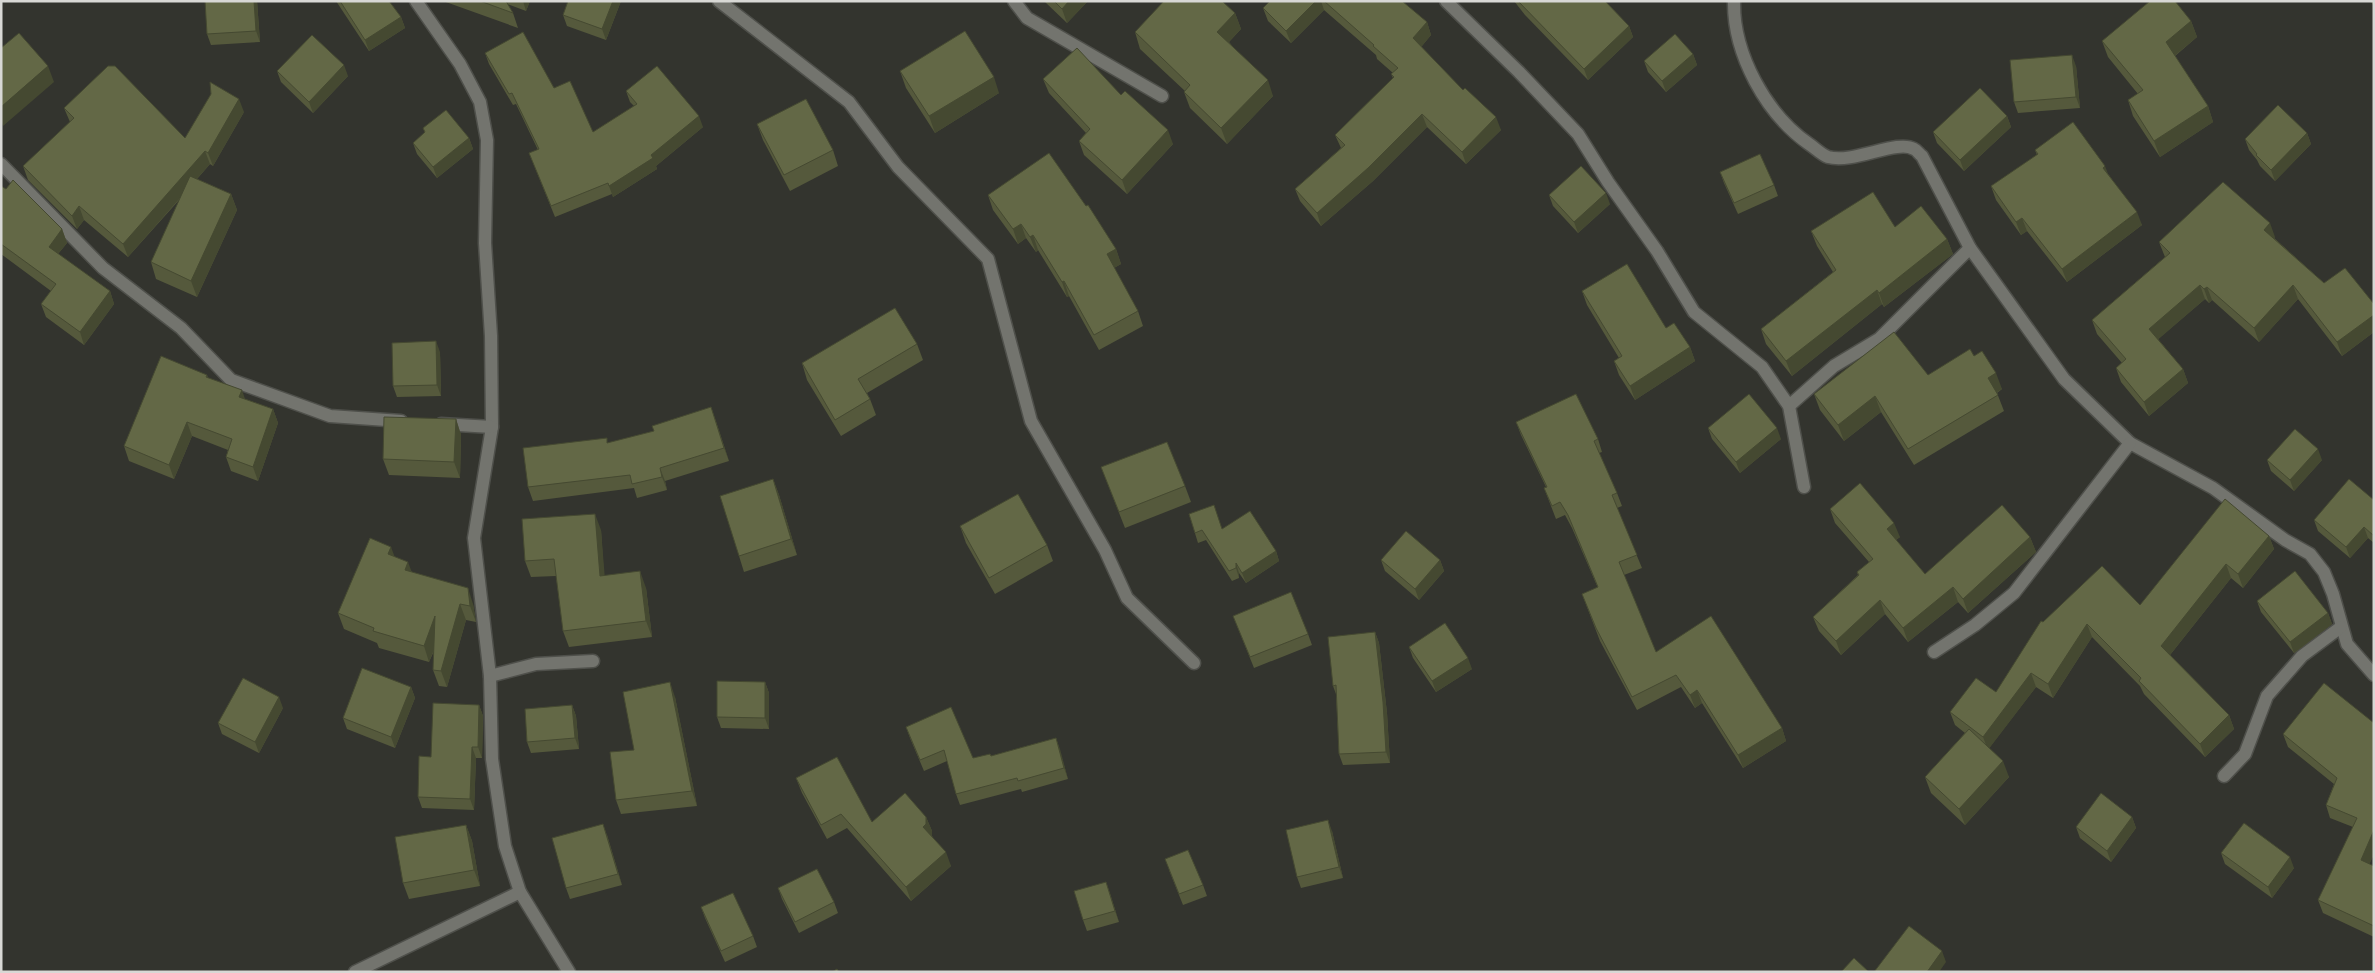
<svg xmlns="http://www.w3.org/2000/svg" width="2375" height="973" viewBox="0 0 2375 973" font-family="Lora,serif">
<rect width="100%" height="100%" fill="#33342e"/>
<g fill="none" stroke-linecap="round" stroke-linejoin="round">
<defs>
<g id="minor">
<path d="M416,1l44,63 20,38 7,38 -2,103 6,93 1,91 -18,111 16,138 2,83 13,87 15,46 49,80"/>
<path d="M719,1l130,101 49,65 90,92 43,162 74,129 22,48 67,65"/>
<path d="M1014,1l13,17 135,78"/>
<path d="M1446,1l73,71 59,62 30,48 49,69 37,61 68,55 27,39 15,81"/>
<path d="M1734,1c-1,53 32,113 75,143 6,4 13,11 19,13 26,7 69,-18 86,-8 3,1 5,5 8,7l48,92 94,131 66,64 83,45 72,52 25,14 14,18 9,22 14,50 27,31"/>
<path d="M1,164l102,104 78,60 50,52 99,36 71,5"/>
<path d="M1789,406l45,-40 45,-27 91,-91"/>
<path d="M441,424l51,3"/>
<path d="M1934,652l41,-27 39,-32 116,-150"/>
<path d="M490,676l46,-12 57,-3"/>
<path d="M2224,776l21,-22 22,-58 35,-40 39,-29"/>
<path d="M355,972l165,-80"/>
</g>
</defs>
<use href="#minor" stroke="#4f504b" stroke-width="15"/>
<use href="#minor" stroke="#73746e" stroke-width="12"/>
</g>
<g fill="#55593c">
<path d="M257,1l3,41 -49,3 -4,-11z"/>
<path d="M336,1h53l12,16 4,11 -36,23z"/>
<path d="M443,1h87l-4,10 -19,-7 6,9 5,15z"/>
<path d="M621,1l-15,39 -39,-14 -4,-11z"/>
<path d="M1044,1h44l-21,22z"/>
<path d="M1270,1h132l25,21 4,13 -10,12 80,83 -35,34 -39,-37 -54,54 -52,45 -21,-25 -5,-12 46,-41 -6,-13 58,-57 -2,-4 2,-1 -16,-14 -1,-4 -52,-45 -33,33 -23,-22 -5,-13z"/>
<path d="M1514,1h91l24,25 4,11 -45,43 -63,-65z"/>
<path d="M2370,1h4v5z"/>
<path d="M1235,13l6,16 -12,13 44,54 -46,48 -37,-36 -6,-16 1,-1 -45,-42 -5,-17z"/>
<path d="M2191,21l6,16 -22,19 33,50 5,16 -53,35 -27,-41 -5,-16 10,-6 -30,-37 -6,-16z"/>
<path d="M485,53l69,35 39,44 41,-26 -4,-4 -4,-11 77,36 -47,39 1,3 -44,28 -1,-3 -57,23 -26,-64 9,-3 -22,-46 -3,1 -24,-41z"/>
<path d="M1693,54l4,11 -31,27 -18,-20 -4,-11z"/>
<path d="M2076,66l4,42 -62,5 -4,-11z"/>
<path d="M277,71l71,5 -35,37 -32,-31z"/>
<path d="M900,71l99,22 -64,40 -29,-45z"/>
<path d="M1043,79l78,16 52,49 -46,50 -43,-39 -5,-14 7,-8 -37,-40z"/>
<path d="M64,108l121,30 59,-26 -31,54 -3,-2 -13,15 34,15 6,16 -40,87 -41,-18 -5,-17 29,-63 -52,58 -44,-37 -7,9 -49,-49 -5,-14 47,-44z"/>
<path d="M2007,116l4,11 -47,44 -27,-28 -4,-11z"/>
<path d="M757,124l76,26 5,16 -48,25 -27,-51z"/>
<path d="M423,128l46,10 4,11 -36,29 -20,-24 -4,-11 12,-10z"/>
<path d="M2307,133l4,11 -36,37 -15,-15 -3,-6 -8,-10 -4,-11z"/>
<path d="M2035,150l74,25 33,50 -75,57 -40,-51 -6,4 -25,-35 -5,-14 46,-31z"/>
<path d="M1720,172l54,13 4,11 -40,18 -14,-31z"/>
<path d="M1,186l61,43 5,14 -9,11 52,37 4,13 -30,41 -38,-28 -5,-13 10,-13 -50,-37z"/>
<path d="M988,195l128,54 5,15 -7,4 24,43 5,15 -44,24 -30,-54 -2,1 -29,-47 -2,2 -10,-14 -8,6 -25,-34z"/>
<path d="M1549,195l61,9 -32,29 -25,-27z"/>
<path d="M1895,227l52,12 6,15 -69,53 -2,-3 -90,72 -26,-32 -5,-15 72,-57 -16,-26 -6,-15z"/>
<path d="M2275,237l-1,1 50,45 50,21v28l-32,24 -44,-57 -39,43 -47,-42 -3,3 -4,-4 -47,40 25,30 5,14 -39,33 -28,-34 -5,-14 6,-5 -25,-29 -5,-14 73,-63 -6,-15z"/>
<path d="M1582,291l84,37 24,19 5,14 -60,39 -16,-25 -5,-14 5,-3 -32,-53z"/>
<path d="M917,344l6,16 -56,33 3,6 6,16 -35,21 -34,-56 -5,-17z"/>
<path d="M440,352l1,44 -44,1 -4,-11z"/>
<path d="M1974,356l28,33 -5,4 7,18 -90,54 -33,-53 -37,29 -24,-31 -6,-16 114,-19z"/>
<path d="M207,375l1,3 37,21 28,10 5,14 -20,58 -27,-10 -5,-14 2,-7 -36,-14 -18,43 -45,-18 -5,-15z"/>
<path d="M711,407l18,54 -64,20 2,9 -30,8 -3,-10 -101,13 -5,-14 80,-44 46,-12z"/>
<path d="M456,419l5,16 -1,43 -71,-3 -6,-16z"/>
<path d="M1516,422l82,17 4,13 -3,1 18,40 5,13 -5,2 25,60 -18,7 32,77 126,76 4,13 -43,27 -41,-65 -7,5 -14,-21 -44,23 -37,-69 -18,-47 16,-6 -26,-60 -7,-13 -9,4 -12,-31 2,-1 -25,-52z"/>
<path d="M1708,428l73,11 -41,34 -28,-34z"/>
<path d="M2267,460h55l-28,31 -23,-20z"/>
<path d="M1101,467l84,19 6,16 -66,26z"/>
<path d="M773,479l6,16 18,60 -53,17 -5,-16z"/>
<path d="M2374,500v43l-6,-5 -18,20 -32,-27 -4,-11z"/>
<path d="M1830,509l70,28 -4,3 29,34 105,-37 6,15 -68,61 -10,-11 -50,40 -23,-28 -44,41 -22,-24 -6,-14 45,-42 -1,-3 12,-10 -34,-39z"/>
<path d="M1189,514l87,37 3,10 -33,22 -7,-10v5l-7,3 -26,-41 -8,3z"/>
<path d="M960,526l87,19 6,16 -58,33 -29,-51z"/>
<path d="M601,530l3,46 42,12 6,49 -83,10 -6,-16 -7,-55 -25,1 -6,-16z"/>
<path d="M2269,536l5,13 -31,39 -12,-10 -61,77 59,60 5,14 -29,28 -61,-63 -4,-8 -48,-49 -39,61 -17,-11 -47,61 20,29 -44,48 -34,-32 -6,-16 40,-44 -10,-8 -5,-13 46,-20 47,-70 97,-17z"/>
<path d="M394,556l18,16 61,32 3,18 -10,-2 -19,67 -8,-1 -6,-16 1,-19 -5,11 -50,-14 -2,-5 -33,-14 -6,-16z"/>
<path d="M1381,560h59l4,11 -25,29 -34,-29z"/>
<path d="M2257,601l71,12 4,11 -38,29 -33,-41z"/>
<path d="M1233,616l75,18 4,11 -58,23z"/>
<path d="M1375,632l4,11 8,70 3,50 -47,2 -4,-11 -3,-60 -3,-8z"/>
<path d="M1409,647l63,22 -36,23 -23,-34z"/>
<path d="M765,682l4,11v36l-48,-1 -4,-11z"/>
<path d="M411,687l4,11 -20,50 -48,-19 -4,-11z"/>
<path d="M675,697l22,109 -76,8 -5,-14 18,-50z"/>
<path d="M479,705l4,11 -1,42h-6l-2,52 -52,-2 -4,-11 13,-40z"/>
<path d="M572,705l4,11 3,33 -48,4 -4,-11z"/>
<path d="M283,708l-24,45 -37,-19 -4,-11z"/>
<path d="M2374,723v131l-5,10 5,2v71l-51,-24 -5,-13 35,-73 -23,-9 -4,-13 8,-21 -46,-37 -5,-13z"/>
<path d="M906,727l67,31 18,-2 65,-18 12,41 -46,13 -1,-3 -61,16 -4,-11 -9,-33 -23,10 -14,-33z"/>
<path d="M796,778l76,44 54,-5 6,14v5l19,30 -40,35 -64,-73 -20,11 -25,-46z"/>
<path d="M2132,817l4,11 -25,34 -31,-24 -4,-11z"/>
<path d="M466,825l6,16 8,45 -71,13 -6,-16z"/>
<path d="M1332,831l11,47 -42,10 -4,-11z"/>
<path d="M607,835l15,50 -52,14 -4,-11z"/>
<path d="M2221,853l73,15 -22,30 -47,-34z"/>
<path d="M1169,870l34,15 4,11 -24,9z"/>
<path d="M1106,882l13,40 -32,9 -4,-11z"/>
<path d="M778,888l56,14 4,11 -39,20 -17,-34z"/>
<path d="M701,907l52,29 4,11 -32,15 -20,-44z"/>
</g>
<g fill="#454931">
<path d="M254,1h3l3,41 -4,-11z"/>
<path d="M523,1h7l-4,10z"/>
<path d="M613,1h8l-15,39 -4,-11z"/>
<path d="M1069,1h19l-21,22 -5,-14z"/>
<path d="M1316,1h5l3,9 -33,33 -5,-12z"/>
<path d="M1235,13l6,16 -18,19 -6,-16z"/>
<path d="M401,17l4,11 -36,23 -4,-11z"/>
<path d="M2191,21l6,16 -25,21 -6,-16z"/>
<path d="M1427,22l4,13 -13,16 -5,-13z"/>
<path d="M1629,26l4,11 -45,43 -4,-11z"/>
<path d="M1693,54l4,11 -31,27 -4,-11z"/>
<path d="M2072,55l4,11 4,42 -4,-11z"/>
<path d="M344,65l4,11 -35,37 -4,-11z"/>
<path d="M48,66l6,16 -51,44 -2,-6v-13z"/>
<path d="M994,77l5,16 -64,40 -6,-17z"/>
<path d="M1268,80l5,16 -46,48 -6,-16z"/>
<path d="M239,99l5,13 -31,54 -5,-13z"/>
<path d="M2208,106l5,16 -53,35 -6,-16z"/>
<path d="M1422,114l5,13 -54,54 -52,45 -4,-13z"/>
<path d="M699,116l4,11 -47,39 1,3 -44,28 -4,-11 42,-31z"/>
<path d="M2007,116l4,11 -47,44 -4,-11z"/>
<path d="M1496,117l5,13 -35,34 -4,-12z"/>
<path d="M1168,130l5,14 -46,50 -5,-14z"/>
<path d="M2307,133l4,11 -36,37 -4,-11z"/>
<path d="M469,138l4,11 -36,29 -4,-11z"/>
<path d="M205,151l5,13 -82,93 -5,-13z"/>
<path d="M2105,166l5,13 -7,-11z"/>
<path d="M1606,193l4,11 -32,29 -4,-11z"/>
<path d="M231,194l6,16 -40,87 -6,-16z"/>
<path d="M79,206l5,14 -7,9 -5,-13z"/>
<path d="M2137,212l5,13 -75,57 -5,-13z"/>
<path d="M2022,218l5,13 -6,4 -5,-13z"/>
<path d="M2270,223l5,14 -6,6 -5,-13z"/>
<path d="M1021,224l5,14 -8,6 -5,-15z"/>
<path d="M62,229l5,14 -14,17 -4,-13z"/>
<path d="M1033,235l5,15 -2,2 -6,-15z"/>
<path d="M1947,239l6,15 -69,53 -5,-14z"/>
<path d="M1116,249l5,15 -9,5 -5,-15z"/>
<path d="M1064,281l5,15 -2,1 -5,-15z"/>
<path d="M2200,285l5,14 -51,44 -5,-14z"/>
<path d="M2293,285l5,14 -39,43 -5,-14z"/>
<path d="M2207,287l5,13 -3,3 -5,-14z"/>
<path d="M1877,290l5,14 -90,72 -6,-15z"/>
<path d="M110,291l4,13 -30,41 -4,-13z"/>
<path d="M2374,315v17l-32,24 -5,-14z"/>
<path d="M436,341l4,11 1,44 -4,-11z"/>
<path d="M1690,347l5,14 -60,39 -5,-14z"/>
<path d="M2183,369l5,14 -39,33 -5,-14z"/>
<path d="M1996,373l6,16 -8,5 -6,-16z"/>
<path d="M242,390l5,15 -8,-8z"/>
<path d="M1875,396l6,16 -37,29 -6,-16z"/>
<path d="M711,407l5,14 13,40 -5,-13z"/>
<path d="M273,409l5,14 -20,58 -5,-14z"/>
<path d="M456,419l5,16 -1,43 -6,-16z"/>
<path d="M187,422l5,14 -18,43 -5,-14z"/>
<path d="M1777,428l4,11 -41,34 -4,-11z"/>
<path d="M2318,449l4,11 -28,31 -4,-11z"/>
<path d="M660,468l5,13 2,9 -5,-13z"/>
<path d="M773,479l6,16 18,60 -6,-16z"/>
<path d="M595,514l6,16 5,62 -6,-16z"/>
<path d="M1894,523l6,14 -8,6 -5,-14z"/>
<path d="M2364,527l4,11 -18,20 -4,-11z"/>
<path d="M2269,536l5,13 -31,39 -5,-14z"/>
<path d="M2030,537l6,15 -68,61 -5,-14z"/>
<path d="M391,547l6,16 -9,-9z"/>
<path d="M1276,551l3,10 -33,22 -4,-10z"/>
<path d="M1440,560l4,11 -25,29 -4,-11z"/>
<path d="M408,562l6,16 -9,-8z"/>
<path d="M1236,563l3,10v5l-3,-10z"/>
<path d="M2226,564l5,14 -65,82 -5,-14z"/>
<path d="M640,571l6,17 6,49 -6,-16z"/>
<path d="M1953,587l5,15 -50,40 -5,-14z"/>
<path d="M468,588l5,16 3,18 -6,-16z"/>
<path d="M1880,600l5,14 -44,41 -5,-14z"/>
<path d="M460,604l6,16 -19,67 -6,-16z"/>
<path d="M2328,613l4,11 -38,29 -4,-11z"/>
<path d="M435,616l6,16 -12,30 -5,-16z"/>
<path d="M2087,624l5,13 -39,61 -5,-14z"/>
<path d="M1375,632l4,11 8,70 3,50 -4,-11z"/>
<path d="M1468,658l4,11 -36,23 -4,-11z"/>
<path d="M2031,673l5,14 -48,63 -5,-13z"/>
<path d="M670,682l5,15 22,109 -5,-15z"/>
<path d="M765,682l4,11v36l-4,-11z"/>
<path d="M411,687l4,11 -20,50 -4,-11z"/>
<path d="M1697,690l5,13 -7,5 -5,-13z"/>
<path d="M279,697l4,11 -24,45 -4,-11z"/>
<path d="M479,705l4,11 -1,42 -4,-11z"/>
<path d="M572,705l4,11 3,33 -4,-11z"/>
<path d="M2229,715l5,14 -29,28 -5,-13z"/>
<path d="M1782,728l4,13 -43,27 -5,-13z"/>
<path d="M1056,738l4,11 8,30 -4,-11z"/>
<path d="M472,747l4,11 -2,52 -4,-11z"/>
<path d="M2003,761l6,16 -44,48 -6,-16z"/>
<path d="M926,817l6,14v8l-9,-12z"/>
<path d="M2132,817l4,11 -25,34 -4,-11z"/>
<path d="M1328,820l4,11 11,47 -4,-11z"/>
<path d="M603,824l4,11 15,50 -4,-11z"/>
<path d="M466,825l6,16 8,45 -6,-16z"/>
<path d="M2374,830v24l-8,18 -5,-12z"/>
<path d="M946,852l5,14 -40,35 -5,-14z"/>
<path d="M2290,857l4,11 -22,30 -4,-11z"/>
<path d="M1106,882l4,11 9,29 -4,-11z"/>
<path d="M1942,951l4,11 -7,10h-12z"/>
</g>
<g fill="#636846" stroke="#454931">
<path d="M205,1h49l2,30 -49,3z"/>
<path d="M340,1h49l12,16 -36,23z"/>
<path d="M480,1h26l7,12z"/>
<path d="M568,1h45l-11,28 -39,-14z"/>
<path d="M1054,1h15l-7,8z"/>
<path d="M1164,1h58l13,12 -18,19 51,48 -47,48 -37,-36 6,-7 -55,-53z"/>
<path d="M1270,1h46l-30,30 -23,-23z"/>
<path d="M1324,1h78l25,21 -14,16 50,52 2,-2 31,29 -34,35 -40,-38 -54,54 -51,45 -22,-24 50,-44 -10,-10 59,-58 -3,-3 7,-6 -25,-22 1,-1z"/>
<path d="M1518,1h87l24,25 -45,43z"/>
<path d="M2150,1h25l16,20 -25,21 42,64 -54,35 -26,-41 15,-10 -41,-49z"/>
<path d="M965,31l29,46 -65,39 -29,-45z"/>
<path d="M523,32l31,56 16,-7 23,51 44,-28 -11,-13 31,-25 42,50 -48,39 2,3 -44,28 -1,-3 -57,23 -22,-53 10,-4 -27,-56 -3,1 -24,-41z"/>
<path d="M19,33l29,33 -47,41v-59z"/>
<path d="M1675,34l18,20 -31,27 -18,-20z"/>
<path d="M312,35l32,30 -35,37 -32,-31z"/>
<path d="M1077,48l44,47 4,-4 43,39 -46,50 -43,-39 11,-12 -47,-50z"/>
<path d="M2072,55l4,42 -62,5 -4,-42z"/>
<path d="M108,66h7l70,72 26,-44 -1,-12 29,17 -31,54 -3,-2 -82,93 -44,-38 -7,10 -49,-50 51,-48 -10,-10z"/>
<path d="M1980,88l27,28 -47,44 -27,-28z"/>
<path d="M806,99l27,51 -49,25 -27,-51z"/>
<path d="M2278,105l29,28 -36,37 -15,-15 1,-1 -12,-15z"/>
<path d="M446,110l23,28 -36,29 -20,-24 12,-11 -2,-4z"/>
<path d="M2073,122l32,44 -2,2 34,44 -75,57 -40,-51 -6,4 -25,-36 47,-32 -3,-4z"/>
<path d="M1049,153l37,53 2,-1 28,44 -9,5 31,57 -44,24 -30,-54 -2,1 -29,-47 -3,2 -9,-13 -8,5 -25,-34z"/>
<path d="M1760,154l14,31 -40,18 -14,-31z"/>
<path d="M1581,166l25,27 -32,29 -25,-27z"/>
<path d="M190,176l41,18 -40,87 -40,-19z"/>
<path d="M13,180l49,49 -13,18 61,44 -30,41 -39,-28 15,-20 -55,-40v-58l5,3z"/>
<path d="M2223,182l47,41 -6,7 60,53 21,-15 29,36v11l-37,27 -44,-57 -39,43 -47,-41 -3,2 -4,-4 -51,44 34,40 -39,33 -28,-34 10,-9 -34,-39 78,-67 -11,-11z"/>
<path d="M1873,192l22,35 26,-21 26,33 -68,54 -2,-3 -91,71 -25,-32 75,-59 -25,-39z"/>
<path d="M1627,264l39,64 8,-5 16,24 -60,39 -16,-25 8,-5 -40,-65z"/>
<path d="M895,308l22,36 -59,35 12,20 -35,21 -33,-57z"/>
<path d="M1894,332l34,43 42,-26 4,7 8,-5 14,22 -8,5 10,17 -90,54 -33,-53 -37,29 -24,-31z"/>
<path d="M436,341l1,44 -44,1 -1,-43z"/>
<path d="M161,356l46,19 -1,2 36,13 -3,7 34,12 -20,58 -27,-10 6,-18 -45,-17 -18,43 -45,-19z"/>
<path d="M1576,394l22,45 -4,2 23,52 -5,2 25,60 -18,7 37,90 55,-36 71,112 -44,27 -41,-65 -7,5 -14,-20 -44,22 -36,-69 -14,-34 16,-7 -30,-72 -8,-13 -8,4 -8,-18 3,-1 -31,-65z"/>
<path d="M1749,394l28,34 -41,34 -28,-34z"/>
<path d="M711,407l13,41 -64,20 2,9 -30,7 -2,-9 -102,12 -5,-39 84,-10v5l47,-12 -2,-5z"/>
<path d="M384,417l72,2 -2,43 -71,-3z"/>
<path d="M2295,429l23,20 -28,31 -23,-20z"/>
<path d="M1167,442l18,44 -66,26 -18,-45z"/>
<path d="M773,479l18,60 -52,17 -19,-60z"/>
<path d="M2349,479l25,21v36l-10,-9 -18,20 -32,-27z"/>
<path d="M1860,483l34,40 -7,6 38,45 77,-69 28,32 -67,62 -10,-12 -50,41 -23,-28 -44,41 -23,-24 46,-42 -2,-3 16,-13 -43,-50z"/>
<path d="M1018,494l29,51 -58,33 -29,-52z"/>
<path d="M2225,499l44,37 -31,38 -12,-10 -65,82 68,69 -29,29 -61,-63 2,-3 -54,-54 -39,60 -17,-11 -48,64 -33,-25 26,-34 20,14 45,-71 2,1 59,-56 38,39z"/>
<path d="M1214,505l8,24 28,-18 26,40 -34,22 -6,-10v5l-7,3 -27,-41 -7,3 -6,-19z"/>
<path d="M595,514l5,62 40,-5 6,50 -83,10 -9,-72 -29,2 -3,-42z"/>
<path d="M1406,531l34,29 -25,29 -34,-29z"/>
<path d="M370,538l21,9 -3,7 20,8 -3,8 63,18 2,18 -10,-2 -19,67 -8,-1 2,-54 -11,30 -51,-15 1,-3 -36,-15z"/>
<path d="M2295,571l33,42 -38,29 -33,-41z"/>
<path d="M1291,592l17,42 -58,23 -17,-41z"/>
<path d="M1445,623l23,35 -36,23 -23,-34z"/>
<path d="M1375,632l8,70 3,50 -47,2 -3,-69 -3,1 -5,-49z"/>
<path d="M362,668l49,19 -20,50 -48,-19z"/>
<path d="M243,678l36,19 -24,45 -37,-19z"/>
<path d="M717,681l48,1v36l-48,-1z"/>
<path d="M670,682l22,109 -76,9 -6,-48 24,-2 -11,-58z"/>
<path d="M2324,683l50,40v107l-13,30 13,6v60l-56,-26 39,-82 -31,-13 11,-27 -54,-44z"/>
<path d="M433,703l46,2 -1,42h-6l-2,52 -52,-2 1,-41 12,1z"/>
<path d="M572,705l3,33 -48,4 -2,-33z"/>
<path d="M951,707l22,51 17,-4 1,2 65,-18 8,30 -46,13 -1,-3 -61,16 -12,-44 -24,10 -14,-33z"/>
<path d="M1969,729l34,32 -44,48 -34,-32z"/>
<path d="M837,757l35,65 33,-29 21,24v7l-3,3 23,25 -40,35 -65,-73 -20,11 -25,-47z"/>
<path d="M2101,793l31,24 -25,34 -31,-24z"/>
<path d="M1328,820l11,47 -42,10 -11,-47z"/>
<path d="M2244,823l46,34 -22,30 -47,-34z"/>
<path d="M603,824l15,50 -52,14 -14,-50z"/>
<path d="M466,825l8,45 -71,13 -8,-46z"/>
<path d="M1188,850l15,35 -24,9 -14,-35z"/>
<path d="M817,869l17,33 -39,20 -17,-34z"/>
<path d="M1106,882l9,29 -32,9 -9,-29z"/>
<path d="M733,893l20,43 -32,15 -20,-44z"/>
<path d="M1909,926l33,25 -15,21h-53z"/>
<path d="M1854,958l15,14h-28z"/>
<path d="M837,969l2,3h-7z"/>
</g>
<rect width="2375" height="973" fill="none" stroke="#d8d8d5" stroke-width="5"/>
</svg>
